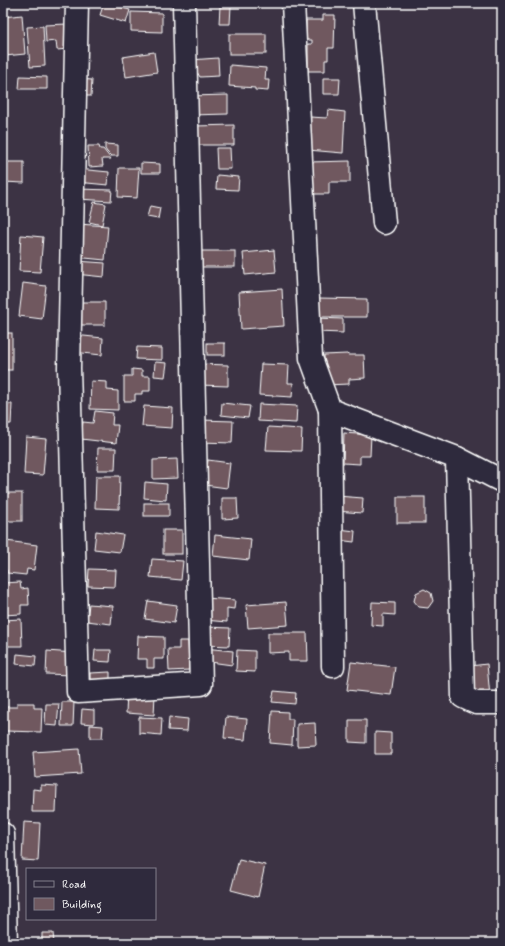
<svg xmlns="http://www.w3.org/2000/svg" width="505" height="946" viewBox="0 0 505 946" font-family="Mynerve,sans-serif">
<rect width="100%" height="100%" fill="#3c3344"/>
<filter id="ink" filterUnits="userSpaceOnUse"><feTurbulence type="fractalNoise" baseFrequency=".025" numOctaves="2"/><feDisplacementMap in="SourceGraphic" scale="8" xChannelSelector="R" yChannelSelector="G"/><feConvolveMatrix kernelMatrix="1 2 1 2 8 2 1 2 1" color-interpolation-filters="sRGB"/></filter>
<g filter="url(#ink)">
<g fill="#6f585f" stroke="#fff">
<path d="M104,3l26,7 -4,13 -26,-8z"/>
<path d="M220,6h11l-1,18h-11z"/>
<path d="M131,12l31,1v19l-31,-1z"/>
<path d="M22,15l3,39 -20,2 -2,-39z"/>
<path d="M323,15h12l-1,33h-6v12h-3v11h-17v-27h4v-4h-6v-20h17z"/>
<path d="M67,24l1,25 -11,1 -1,-9 -10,1 -1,-17z"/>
<path d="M43,26l2,40 -15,1 -3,-40z"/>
<rect x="229" y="34" width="37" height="20"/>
<path d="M154,52l3,20 -31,5 -3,-20z"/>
<path d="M218,58l1,18 -19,1 -10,-17z"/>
<path d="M230,65l36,3 -1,12h4l-1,11 -13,-1v-2l-26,-2z"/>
<path d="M20,76l27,1v12h-28z"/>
<path d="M323,78h17l-1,16h-16z"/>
<path d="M80,79l12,1 -1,16h-12z"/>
<path d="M228,95v19l-37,1 -1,-19z"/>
<path d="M328,110l17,2 -2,41 -35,-3 2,-33 17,1z"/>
<path d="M234,125v20h-39v-19z"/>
<path d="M105,144l13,1v11h-7l-4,-4 -2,-3z"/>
<path d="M88,146h11l1,3h3l8,10h-9l1,7 -14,1z"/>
<path d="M216,148h14l1,21h-14z"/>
<path d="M350,161v21h-21v12h-20v-32z"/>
<path d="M3,162h21v21l-21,-1z"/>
<path d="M141,163l19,1v9h-19z"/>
<path d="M119,168h20l-2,30 -19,-1z"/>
<path d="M78,169l31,3 -1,13 -31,-3z"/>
<path d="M217,175l22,2 -1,13 -22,-1z"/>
<path d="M78,189l34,1 -1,11 -33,-2z"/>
<path d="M94,202l12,2 -4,21 -13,-3z"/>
<path d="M150,206l10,2 -2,11 -11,-2z"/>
<path d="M78,224l30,2 -3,34 -30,-3z"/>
<path d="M21,235l22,2 -3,35 -21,-1z"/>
<path d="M274,250l2,22 -31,3 -2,-22z"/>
<rect x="196" y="251" width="39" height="16"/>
<path d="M76,261l29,2 -1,14 -29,-3z"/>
<path d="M23,283l23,3 -4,33 -23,-3z"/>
<path d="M282,289l2,37 -43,3 -2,-37z"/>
<path d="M319,298l48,1v18h-48z"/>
<path d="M74,302h31v23h-32z"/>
<path d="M317,318l26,1v14l-27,-1z"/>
<rect x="3" y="333" width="9" height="37"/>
<path d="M74,335l29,3 -1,17 -30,-3z"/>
<rect x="207" y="343" width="18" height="12"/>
<path d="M137,347l25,1v12l-26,-1z"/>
<path d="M347,354l1,1h16l1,23 -16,1v5l-24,1 -1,-30z"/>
<path d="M155,362l12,1 -2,14 -11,-1z"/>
<path d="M200,364l28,1v21l-29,-1z"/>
<path d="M261,364l28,1 -1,18h5l-1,14 -33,-2z"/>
<path d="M132,369l10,1v6h8v15h-8v3h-7v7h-11v-25h8z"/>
<path d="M91,381l16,1v8l11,1v19l-28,-1z"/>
<path d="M222,403l28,3 -2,12 -27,-3z"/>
<path d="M3,404h9l-1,20h-8z"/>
<path d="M259,404l38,2 -1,17 -38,-2z"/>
<path d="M144,406l29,2 -1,20 -30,-2z"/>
<path d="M95,411l18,2 -1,12h6l-2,18 -35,-4 2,-17 10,1z"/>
<path d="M201,420l32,1 -1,22 -32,-1z"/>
<path d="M268,427l34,2 -1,22 -35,-1z"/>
<path d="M344,433l27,2 -1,21h-10v8l-17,-1z"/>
<path d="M26,437l20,2 -3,36 -19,-1z"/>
<path d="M98,448h18l-1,22h-18z"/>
<path d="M177,459l1,19 -25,1v-19z"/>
<path d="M208,460l22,3 -3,25 -22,-3z"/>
<path d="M96,476h24l-1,33 -24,-1z"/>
<path d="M145,482l22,2 -1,16 -22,-2z"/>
<rect x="3" y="493" width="19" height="28"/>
<path d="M337,496l26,2 -1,15 -26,-2z"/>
<rect x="397" y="497" width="28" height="26"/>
<path d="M222,498h15l1,20 -16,1z"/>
<rect x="144" y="503" width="25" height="13"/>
<path d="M339,529l16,2 -1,11 -16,-2z"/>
<rect x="163" y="530" width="19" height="24"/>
<path d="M96,531l27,4 -3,17 -26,-3z"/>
<path d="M215,535l36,4 -2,21 -36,-4z"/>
<path d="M6,541l31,4 -3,25 -7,-1 -1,6 -19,-2v-3h-4l2,-11h-2v-15l3,1z"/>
<path d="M152,559l31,2 -2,19 -31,-3z"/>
<path d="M89,569l27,1 -1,17 -27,-1z"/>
<path d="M20,582l1,7 7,-1 1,17h-8v9l-18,1v-32z"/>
<path d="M424,589l7,4 2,8 -5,7 -9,-1 -5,-6 2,-8z"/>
<path d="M205,598l30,2 -1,9 -7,-1v14l-23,-2z"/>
<path d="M148,601l29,4 -3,18 -29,-4z"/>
<path d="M286,602l2,23 -40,3 -2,-23z"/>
<path d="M372,602l23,1v12l-12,-1v12l-12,-1z"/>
<path d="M89,604l24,2 -2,18 -24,-3z"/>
<path d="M21,619l1,27h-19v-26z"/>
<path d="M207,627l23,1 -1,18 -23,-1z"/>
<path d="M268,633h39l1,28h-19v-9l-21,1z"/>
<path d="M138,636l26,1v22h-10v9h-7v-9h-10z"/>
<path d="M179,641h9l1,29 -20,1 -1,-22h11z"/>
<path d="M204,648l29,3 -1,14 -29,-4z"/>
<path d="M95,650h16l-1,12 -16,-1z"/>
<path d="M237,650l18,1v21l-19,-1z"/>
<path d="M47,651l26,2 -1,22 -26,-1z"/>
<path d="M17,654l19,2 -1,10 -19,-2z"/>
<path d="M351,662l44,5 -4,28 -44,-5z"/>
<path d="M487,664l3,33 -17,2 -3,-33z"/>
<path d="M110,672v18h-20v-17z"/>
<path d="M274,691l22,2 -1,11 -23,-2z"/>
<path d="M127,692l28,2 -1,21 -28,-2z"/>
<path d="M62,702h12l-1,24h-12z"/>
<path d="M17,703h17v5h8l-1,24 -36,-1 1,-24h11z"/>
<path d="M46,704h13l-2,22 -12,-1z"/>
<path d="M82,709l12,1v14l-13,-1z"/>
<path d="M272,711l16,1v7h5l-1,26 -22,-2z"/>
<path d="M139,717l23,1 -1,17 -22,-2z"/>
<path d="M169,717l19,2 -1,12 -19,-1z"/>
<path d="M226,717l21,2 -2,21 -21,-2z"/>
<path d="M349,720h17v23l-17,-1z"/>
<path d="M315,723l1,22 -19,1v-22z"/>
<path d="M90,725l13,1 -1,12h-12z"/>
<path d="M375,732l16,1v21h-16z"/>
<path d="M79,749l2,25 -46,3 -2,-25z"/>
<path d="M41,785l16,1 -1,26h-24l1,-23 8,1z"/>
<path d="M24,822l16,1 -2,38 -16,-1z"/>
<path d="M239,859l26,6 -7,32 -27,-7z"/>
<path d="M42,933h11l1,10h-12z"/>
</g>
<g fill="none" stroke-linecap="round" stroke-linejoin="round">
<defs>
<g id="minor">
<path d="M77,3l-8,365 9,324 123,-8 -17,-681"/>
<path d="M293,3l18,355 19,52 127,48 45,23"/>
<path d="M364,3l20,220"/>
<path d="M330,410l3,256"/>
<path d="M457,458l6,239 13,6h26"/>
<path d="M3,834l3,109"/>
</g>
</defs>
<use href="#minor" stroke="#fff" stroke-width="25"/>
<use href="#minor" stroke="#2f2a3d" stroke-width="22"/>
</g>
</g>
<rect width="505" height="946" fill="none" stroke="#2f2a3d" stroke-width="16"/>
<rect x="8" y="8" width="489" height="930" fill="none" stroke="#fff" stroke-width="1.5" filter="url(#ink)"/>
<rect x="26" y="868" width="130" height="52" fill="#2f2a3d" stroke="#827f8b"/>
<rect x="34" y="881" width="20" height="6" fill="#2f2a3d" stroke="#827f8b"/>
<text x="62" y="888" font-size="12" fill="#ffffff">Road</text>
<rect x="34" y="898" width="20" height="12" fill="#6f585f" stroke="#827f8b"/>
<text x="62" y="908" font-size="12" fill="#ffffff">Building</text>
</svg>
